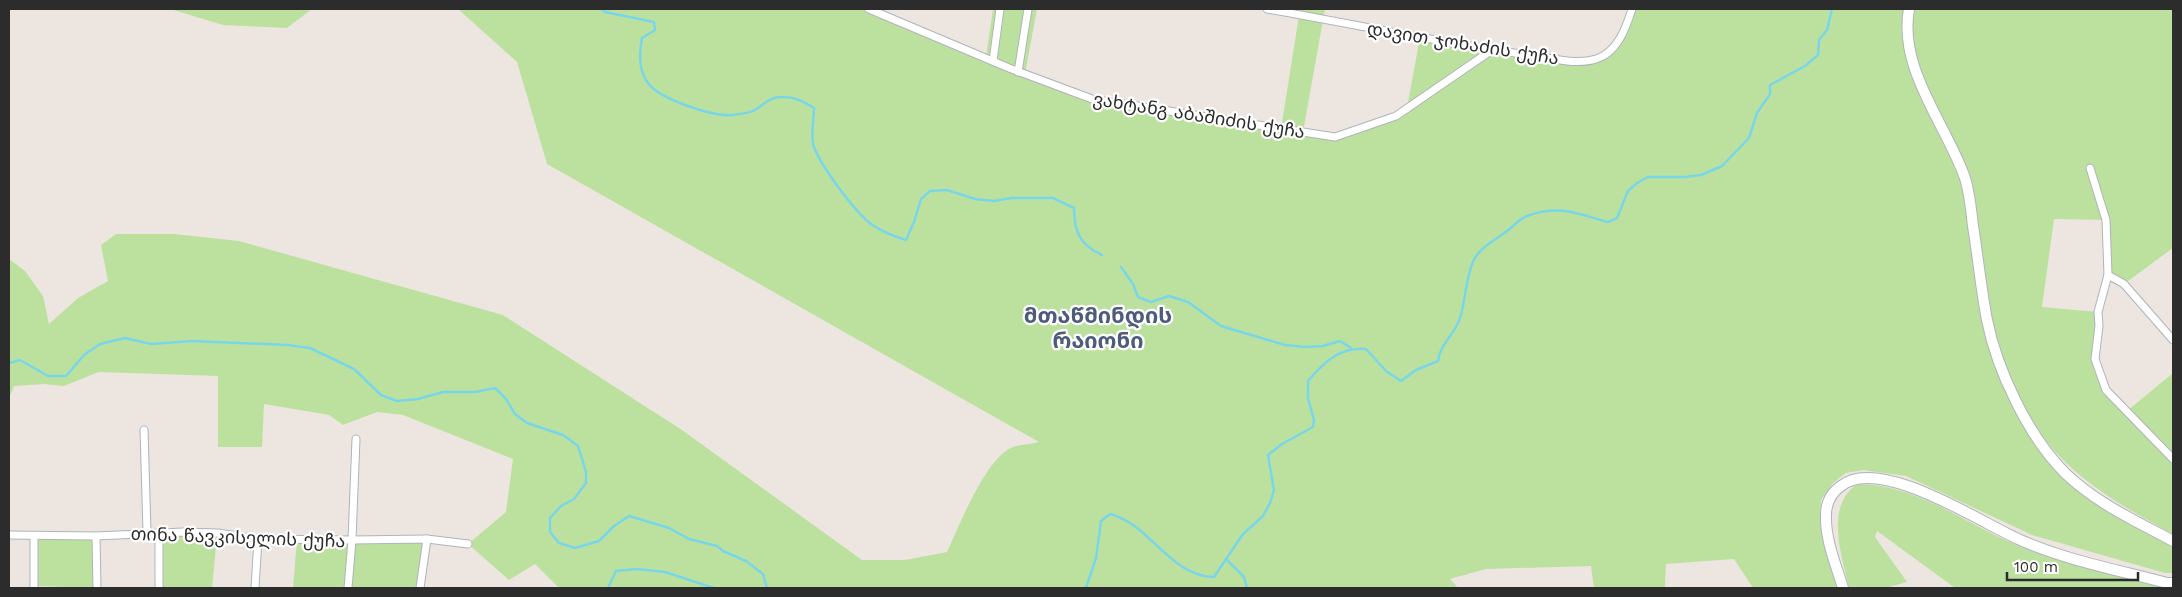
<svg xmlns="http://www.w3.org/2000/svg" width="2182" height="597" viewBox="0 0 2182 597" font-family="'Work Sans','Noto Sans Georgian',sans-serif">
<rect width="100%" height="100%" fill="#ede6e0"/>
<g fill="#bce19f">
<path d="M170,9h142l-25,19 -64,-3z"/>
<path d="M458,9h411l117,48 7,-48h44l-12,65 67,25 189,30 19,-120h25l-22,123 32,5 72,-29 13,-71 158,24c38,-4 39,-21 54,-52h541v239l-49,36 -16,-9 -2,-55 -52,-1 -12,88 56,5 -3,47 11,31 21,21 46,-38v161c-50,-27 -102,-56 -135,-104 -9,-14 -17,-29 -25,-44h-10l63,89 107,70v28h-8l-133,-38 -126,-59 -43,-6 -17,3 -13,10 -12,17 -1,23 19,65h-86l-19,-29 -68,5 -1,23 -8,1h-63l-3,-22 -105,3 -36,10 8,9h-899l-24,-24 -26,16 -41,-36 38,-32 7,-53 -110,-44 -26,-3 -34,13 -14,-10 -65,-11 -2,43h-44v-71l-119,-4 -35,14 -20,-2 -30,2 -5,13v-140l16,12 18,25 6,28 29,-26 30,-17 -7,-36 15,-11h58l65,7 264,74 179,115 180,130h43l42,-8c12,-26 37,-89 62,-103 8,-5 21,-4 30,-7l-492,-278 -30,-102z"/>
<path d="M1857,484c64,0 114,45 172,66 45,16 93,28 139,38h-213l-78,-57 -2,6 32,45 -21,6h-37c-7,-33 -25,-80 8,-104z"/>
<path d="M160,535l57,1 -5,52h-51z"/>
<path d="M36,539h57l1,49 -58,-2z"/>
<path d="M297,539h130l-7,49h-127z"/>
</g>
<g fill="none" stroke-linecap="round" stroke-linejoin="round">
<g stroke="#79d6e9" stroke-width="2.5">
<path d="M601,9l4,3 49,10 1,8 -13,8c-3,15 -4,32 6,45 11,16 65,34 85,32 6,-1 17,-2 22,-5 10,-6 14,-13 27,-13 12,-1 23,5 32,11 0,11 -4,29 0,39 7,19 40,64 57,77 11,8 22,12 35,16l8,-18 7,-23 9,-8 17,-1 28,9 19,2 18,-3h41l21,10c0,24 6,37 28,47"/>
<path d="M1121,267l12,17 5,13 13,5 18,-6 19,6 33,24 64,19 21,2 17,-1 17,-5 11,7"/>
<path d="M9,363l11,-3 28,16h18l18,-21 16,-11 25,-6 26,6 41,-3 95,4 23,3 44,21 27,26 16,6 21,-2 25,-7h32l20,-4 11,11 9,15 12,9 36,12 15,11 8,26v11l-12,16 -13,7 -11,12v14l9,11 16,5 24,-7 15,-15 15,-10 40,12 20,11 28,7 6,5 23,10 17,13 4,14"/>
<path d="M1227,560l17,17 3,11"/>
<path d="M608,588l8,-17 21,-2 28,3 49,16"/>
<path d="M1086,588l10,-30 5,-37 9,-7c40,10 61,63 104,63l29,-43 20,-18 7,-13 4,-13 -6,-35 14,-11 31,-17 1,-7 -6,-22v-17c17,-20 32,-34 58,-32l20,22 15,10 15,-11 22,-9c2,-17 17,-27 22,-43 6,-18 5,-38 13,-56 5,-13 19,-20 30,-28 8,-5 16,-15 24,-18 31,-12 52,-2 81,6l9,-4 11,-27 9,-8 11,-6h37l16,-2 21,-9 27,-28 8,-25 13,-19v-9l35,-19 13,-11 1,-15 8,-10 5,-21"/>
</g>
<defs>
<g id="minor">
<path d="M869,9l140,59 83,31 243,38 61,-21 96,-66"/>
<path d="M1267,9c87,15 174,34 261,46 21,2 47,11 68,4 21,-6 30,-31 36,-50"/>
<path d="M993,61l7,-52"/>
<path d="M1018,72l10,-63"/>
<path d="M2090,168l16,52 2,55 -10,37 1,14 -4,33 11,31 67,69"/>
<path d="M2108,275l16,9 49,56"/>
<path d="M144,430l3,102"/>
<path d="M159,532v56"/>
<path d="M9,535l87,1 87,-4 35,1 40,6 94,1 75,-1 41,5"/>
<path d="M96,536l1,52"/>
<path d="M34,588v-52"/>
<path d="M255,588l3,-49"/>
<path d="M348,588l4,-48 4,-101"/>
<path d="M420,588l7,-49"/>
</g>
<g id="secondary">
<path d="M1909,9c-11,60 37,115 56,169 5,16 6,32 8,48 5,31 8,63 14,94 10,50 41,116 78,153 31,30 71,48 108,68"/>
<path d="M1843,588c-7,-23 -18,-49 -17,-73 0,-12 5,-22 15,-29 38,-31 139,36 177,53 47,21 100,31 149,44h6"/>
</g>
</defs>
<use href="#minor" stroke="#b0b3bc" stroke-width="9"/>
<use href="#secondary" stroke="#b0b3bc" stroke-width="12"/>
<use href="#minor" stroke="#fff" stroke-width="7"/>
<use href="#secondary" stroke="#fff" stroke-width="10"/>
</g>
<g text-anchor="middle" dominant-baseline="central" stroke-width="4.5" stroke-linejoin="round" paint-order="stroke">
<g font-size="18" fill="#2c2c2c" stroke="#fff">
<text transform="translate(1463 43) rotate(9)">დავით ჯოხაძის ქუჩა</text>
<text transform="translate(1199 115) rotate(9)">ვახტანგ აბაშიძის ქუჩა</text>
<text transform="translate(238 537) rotate(2)">თინა წავკისელის ქუჩა</text>
</g>
<g font-size="22" font-weight="bold" fill="#4e5b7b" stroke="#fff">
<text x="1098" y="315">მთაწმინდის<tspan x="1098" dy="25">რაიონი</tspan></text>
</g>
</g>
<rect width="2182" height="597" fill="none" stroke="#2c2c2c" stroke-width="20"/>
<path d="M2007 572v8h131v-8" fill="none" stroke="#2c2c2c" stroke-width="2.5"/>
<text x="2014" y="572" font-size="15" fill="#2c2c2c" stroke="#ffffff" stroke-width="4" paint-order="stroke">100 m</text>
</svg>
